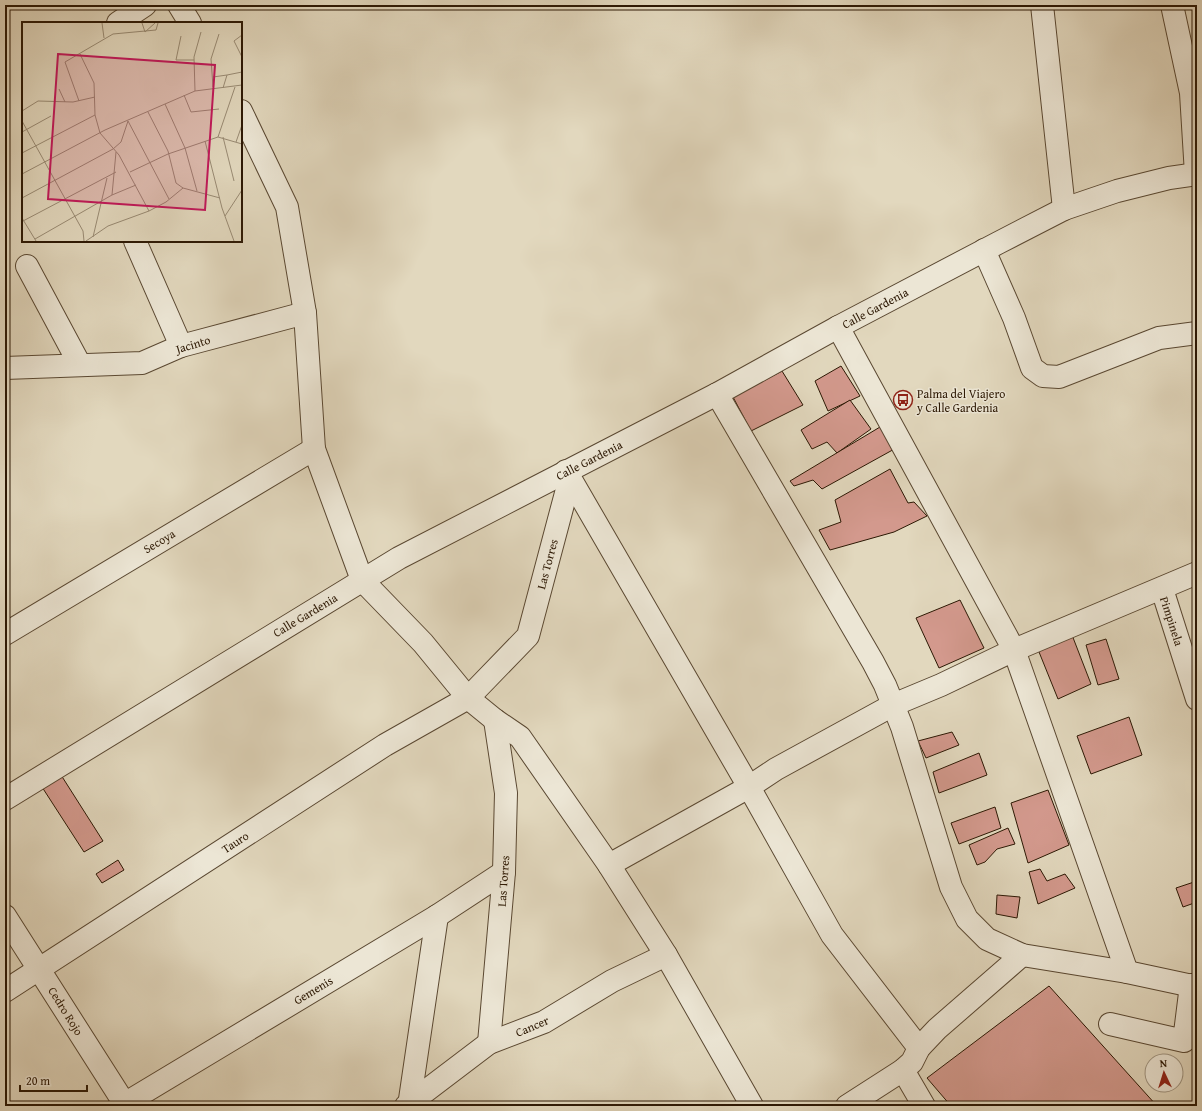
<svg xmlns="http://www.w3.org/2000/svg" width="1202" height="1111" viewBox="0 0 1202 1111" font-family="'Gentium Book Plus',serif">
<rect width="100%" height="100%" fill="#e2d8be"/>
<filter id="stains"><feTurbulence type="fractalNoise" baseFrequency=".005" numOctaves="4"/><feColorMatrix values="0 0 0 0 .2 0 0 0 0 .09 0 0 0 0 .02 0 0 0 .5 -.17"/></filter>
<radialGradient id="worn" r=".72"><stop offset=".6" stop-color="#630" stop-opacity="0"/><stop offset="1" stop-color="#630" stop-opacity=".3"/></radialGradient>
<g fill="#d3998d" stroke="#2c1804">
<path d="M841,366l19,30 -32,15 -13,-30z"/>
<path d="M782,371l21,34 -52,26 -18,-34z"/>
<path d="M850,400l21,29 -34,24 -10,-11 -15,7 -11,-19z"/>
<path d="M885,424l13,23 -76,42 -9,-9 -19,6 -4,-5z"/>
<path d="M890,469l18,34 6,-1 13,14 -33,16 -64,18 -11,-20 22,-8 -6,-22z"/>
<path d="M960,600l24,48 -45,20 -23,-50z"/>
<path d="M1072,635l19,49 -33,15 -21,-52z"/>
<path d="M1106,639l13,40 -21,6 -12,-40z"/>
<path d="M1129,717l13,38 -51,19 -14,-38z"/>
<path d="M952,732l7,13 -33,13 -8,-17z"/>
<path d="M979,753l8,22 -48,18 -6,-21z"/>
<path d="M61,775l42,66 -19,11 -42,-65z"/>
<path d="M1048,790l21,55 -41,18 -17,-60z"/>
<path d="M995,807l6,21 -42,16 -8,-21z"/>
<path d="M1008,828l7,16 -18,5 -12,13 -8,3 -8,-20z"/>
<path d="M118,860l6,10 -22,13 -6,-9z"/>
<path d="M1040,869l7,12 18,-7 10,14 -37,16 -9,-32z"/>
<path d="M1197,881v21l-14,5 -7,-19z"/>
<path d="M997,895l23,2 -3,21 -21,-4z"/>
<path d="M1049,986l108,120h-206l-24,-28z"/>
</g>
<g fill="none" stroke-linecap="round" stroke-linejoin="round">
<defs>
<g id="minor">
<path d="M179,5l11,18"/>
<path d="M1042,5l22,204"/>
<path d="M1172,5l19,88 5,81"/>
<path d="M118,23l27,-18"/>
<path d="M241,111l46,96 18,106 9,136 48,131 61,63 45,55 27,22 25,17 89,128 57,90 86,151"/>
<path d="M135,241l46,105"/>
<path d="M984,250l30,68 18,50 11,8 16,1 100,-39 38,-5"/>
<path d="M27,266l53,99"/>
<path d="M838,327l176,323 113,322"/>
<path d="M5,368l137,-5 39,-17 124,-33"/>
<path d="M717,394l156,268 12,23 17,42 49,160 16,32 20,20 35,16 105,17 70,15"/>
<path d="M566,471l183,316 83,148 87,113"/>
<path d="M1162,589l35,110"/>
<path d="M5,634l309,-185"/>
<path d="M5,799l394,-241 318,-164 121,-67 160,-84 66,-34 53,-18 52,-13 28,-4"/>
<path d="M609,865l140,-78 27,-18 117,-64 48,-20 73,-35 183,-77"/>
<path d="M5,916l121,190"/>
<path d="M5,991l380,-246 83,-47 60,-62 42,-158"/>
<path d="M1110,1024l74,17 7,-56"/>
<path d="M489,1043l15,-171 2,-79 -11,-73"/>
<path d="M903,1070l21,36"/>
<path d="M121,1106l316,-190 67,-44"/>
<path d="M406,1106l83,-63 55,-21 68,-41 54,-26"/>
<path d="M409,1106l28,-190"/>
<path d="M847,1106l56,-36 9,-8 7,-14 18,-19 85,-74"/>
</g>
</defs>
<use href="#minor" stroke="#5a4832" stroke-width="24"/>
<use href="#minor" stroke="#ece6d5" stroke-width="22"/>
</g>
<defs>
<symbol id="bus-ring" viewBox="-11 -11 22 22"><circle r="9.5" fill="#ece6d5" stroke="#8f2418" stroke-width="1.5"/><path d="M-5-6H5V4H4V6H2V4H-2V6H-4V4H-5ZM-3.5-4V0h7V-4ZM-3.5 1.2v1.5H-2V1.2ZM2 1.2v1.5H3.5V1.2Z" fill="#8f2418"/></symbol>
</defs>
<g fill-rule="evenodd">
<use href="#bus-ring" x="892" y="389" width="22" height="22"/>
</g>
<g text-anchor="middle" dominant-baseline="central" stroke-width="3" stroke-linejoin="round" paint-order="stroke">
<g font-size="12" fill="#2c1804" stroke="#ece6d5">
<text transform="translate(875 308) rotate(-28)">Calle Gardenia</text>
<text transform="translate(193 344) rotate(-17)">Jacinto</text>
<text transform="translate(589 460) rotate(-27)">Calle Gardenia</text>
<text transform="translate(159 541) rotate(-31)">Secoya</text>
<text transform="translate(547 564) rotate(-75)">Las Torres</text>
<text transform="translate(305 615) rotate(-31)">Calle Gardenia</text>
<text transform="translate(1172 621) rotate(72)">Pimpinela</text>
<text transform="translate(235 842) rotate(-33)">Tauro</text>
<text transform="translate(503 881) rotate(-86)">Las Torres</text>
<text transform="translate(313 990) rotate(-31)">Gemenis</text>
<text transform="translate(66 1011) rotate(58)">Cedro Rojo</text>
<text transform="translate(532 1026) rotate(-23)">Cancer</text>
</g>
<g font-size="12" fill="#2c1804" stroke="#ece6d5" text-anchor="start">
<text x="917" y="393">Palma del Viajero<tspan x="917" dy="14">y Calle Gardenia</tspan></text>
</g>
</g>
<g transform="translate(22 22)">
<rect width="220" height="220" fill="#e2d8be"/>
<path fill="none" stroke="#998b74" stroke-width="1" d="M80,1l2,15M120,1l3,9 10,-9M220,13l-8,6 8,16M159,14l-5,24h18M58,32l14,29 1,32 5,18 19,22 30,56M191,55l14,-2M191,65l-2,-28 8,-25M201,66l4,-13 15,-3M37,67l6,13M173,69l-1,-34 7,-25M162,73l7,17 28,-3M57,79l-14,-39 48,-28 43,-4 2,-7M143,82l20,44 12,43M0,89l16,-10 35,1 22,-5M126,90l20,39 8,32 7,5 37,10M0,99l61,110 1,10M106,99l41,78M0,110l29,-16M196,115l17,-50M201,115l11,44M183,119l17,67 12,33M214,120l6,-17M0,131l73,-38M108,150l38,-18 50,-17 24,7M0,152l83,-44 90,-39 47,-6M90,173l4,-43M0,176l91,-49 8,-7 7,-21M203,194l17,-26M0,196l14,23M1,199l93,-49M71,215l14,-59M13,217l77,-44 24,-10M64,219l22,-15 41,-15 17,-9 17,-14"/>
<path fill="#c2185b" fill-opacity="0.15" stroke="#c2185b" stroke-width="2" d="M36,32l157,11 -10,145 -157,-11z"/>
<rect width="220" height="220" fill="none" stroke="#2c1804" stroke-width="2"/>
</g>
<rect width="1202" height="1111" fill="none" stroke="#e2d8be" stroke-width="20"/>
<rect x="6" y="6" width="1190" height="1099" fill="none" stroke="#2c1804" stroke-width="2"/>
<rect x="10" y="10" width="1182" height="1091" fill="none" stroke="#2c1804"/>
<g transform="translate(1164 1073) rotate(356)"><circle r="19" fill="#ece6d5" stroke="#9f9481"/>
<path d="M0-3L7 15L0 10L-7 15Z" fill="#8f2418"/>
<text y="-6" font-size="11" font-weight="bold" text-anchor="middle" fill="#2c1804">N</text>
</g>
<path d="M20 1085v6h67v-6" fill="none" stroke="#2c1804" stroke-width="2"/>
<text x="26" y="1085" font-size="12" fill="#2c1804" stroke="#ece6d5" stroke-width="3" paint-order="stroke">20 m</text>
<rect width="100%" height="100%" filter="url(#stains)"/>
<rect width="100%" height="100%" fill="url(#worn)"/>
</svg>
